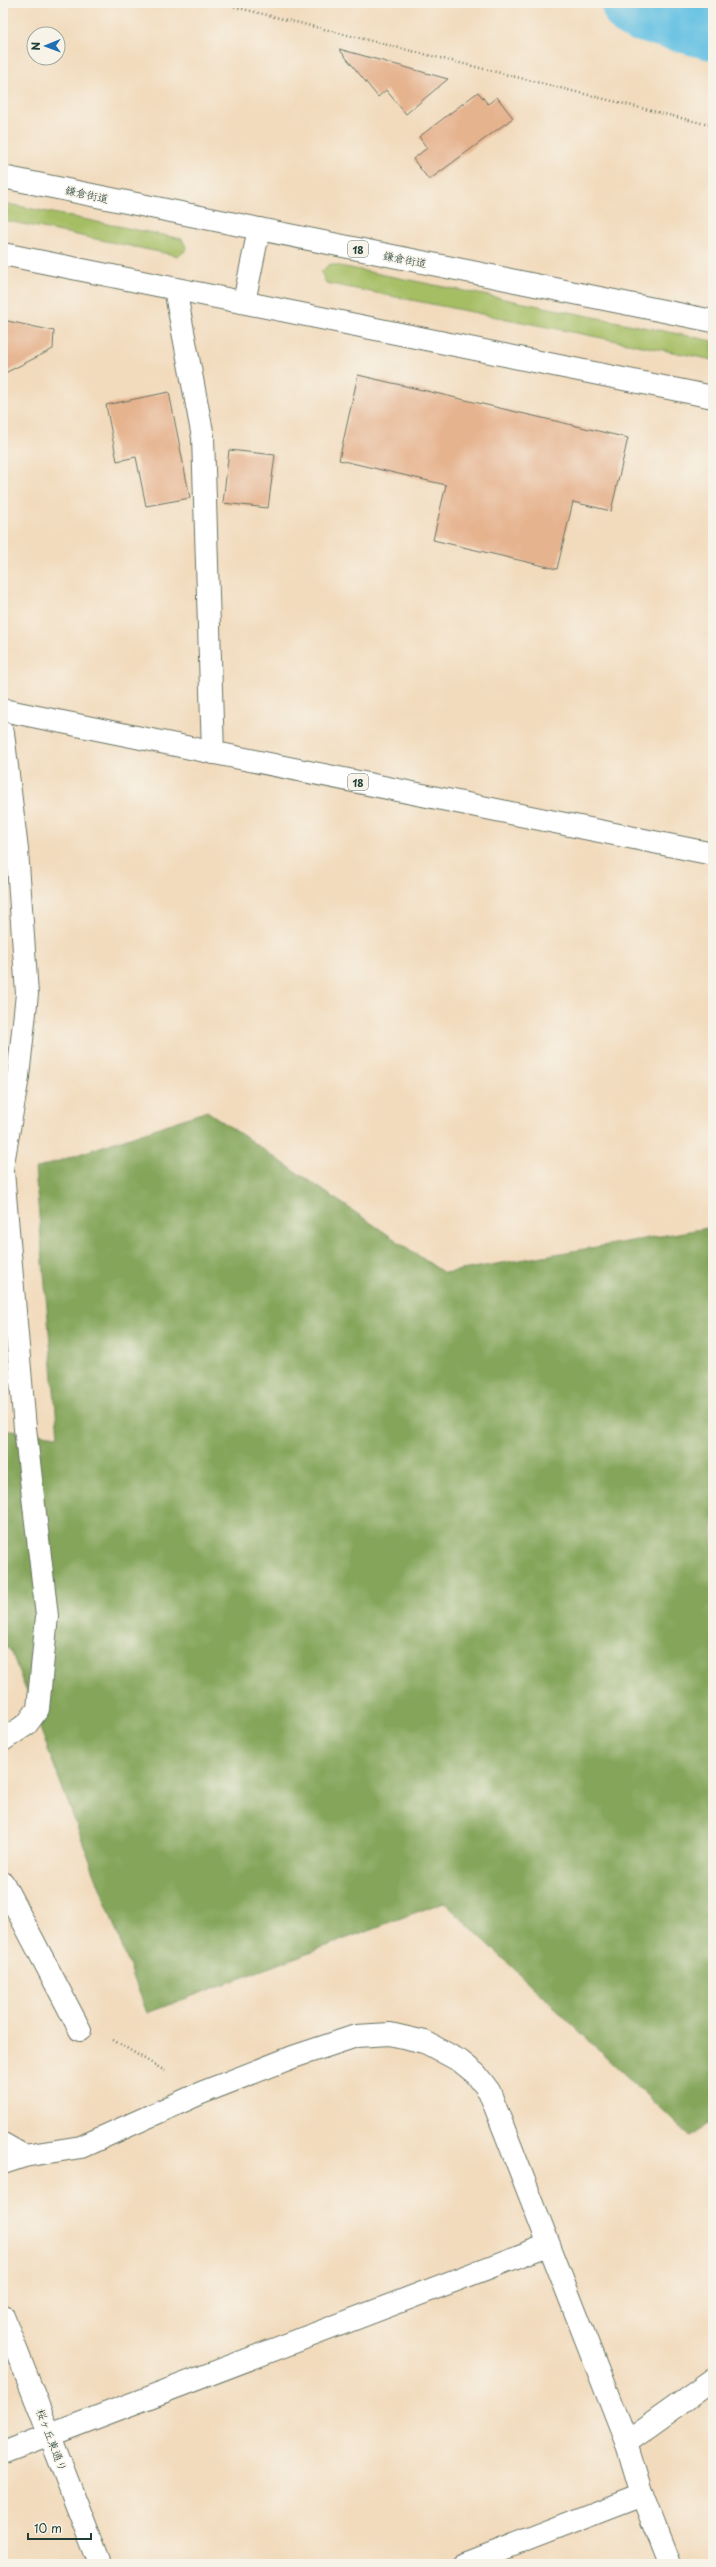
<svg xmlns="http://www.w3.org/2000/svg" width="716" height="2567" viewBox="0 0 716 2567" font-family="'Playpen Sans','Klee One',sans-serif">
<rect width="100%" height="100%" fill="#f7f3e8"/>
<filter id="ink" filterUnits="userSpaceOnUse"><feTurbulence type="fractalNoise" baseFrequency=".025" numOctaves="2"/><feDisplacementMap in="SourceGraphic" scale="8" xChannelSelector="R" yChannelSelector="G"/><feConvolveMatrix kernelMatrix="1 2 1 2 8 2 1 2 1" color-interpolation-filters="sRGB"/></filter>
<filter id="wash" filterUnits="userSpaceOnUse"><feTurbulence type="fractalNoise" baseFrequency=".012" numOctaves="4" result="noise"/><feDisplacementMap in="SourceGraphic" scale="16" xChannelSelector="R" yChannelSelector="G"/><feGaussianBlur stdDeviation="0.9" result="paint"/><feColorMatrix in="noise" values="0 0 0 0 0 0 0 0 0 0 0 0 0 0 0 0 0 1.4 0 .05"/><feComposite in="paint" operator="in"/></filter>
<g filter="url(#wash)">
<rect width="100%" height="100%" fill="#f2dbbd"/>
<g fill="#a5be64" stroke="#627e4c">
<path d="M3,203l179,36 5,10 -8,7 -176,-36z"/>
<path d="M330,264l383,77v19l-387,-77 -5,-11z"/>
</g>
<path fill="#84a55a" stroke="#527147" d="M207,1111l237,162 269,-46v894l-24,15 -245,-234 -297,111 -136,-362 -8,-7v-215l55,7 -23,-267z"/>
<g fill="none" stroke-linecap="round" stroke-linejoin="round">
<path stroke="#65c1e3" stroke-width="76" d="M639,3l74,19"/>
</g>
<g id="blocks">
<g fill="#e6b38f">
<path d="M339,49l109,30 -42,35 -20,-24 -8,7z"/>
<path d="M478,92l10,12 9,-7 16,21 -84,62 -16,-21 14,-11 -8,-11z"/>
<path d="M3,320l51,11 -1,18 -50,25z"/>
<path d="M358,375l270,63 -17,73 -38,-9 -16,67 -124,-29 13,-55 -107,-25z"/>
<path d="M169,392l21,106 -44,8 -10,-49 -19,4 -11,-56z"/>
<path d="M229,450l46,5 -7,53 -45,-5z"/>
</g>
</g>
</g>
<g filter="url(#ink)">
<use href="#blocks" fill-opacity="0" stroke="#697464" stroke-width="1"/>
<g fill="none" stroke-linecap="round" stroke-linejoin="round">
<defs>
<g id="minor">
<path d="M175,289l28,148 10,316"/>
<path d="M3,733l14,117 10,144 -9,83 -15,86"/>
<path d="M3,1172l22,256 22,188 -9,93 -11,15 -24,16"/>
<path d="M3,1883l77,147"/>
<path d="M3,2144l21,12"/>
<path d="M3,2163l21,-7 57,-9 120,-54 92,-36 63,-21 34,-2 35,8 35,19 16,13 13,17 137,351 16,53 27,69"/>
<path d="M3,2316l97,248"/>
<path d="M626,2442l87,-62"/>
<path d="M3,2453l545,-208"/>
<path d="M464,2564l178,-69"/>
</g>
<g id="major">
<path d="M3,177l710,144"/>
<path d="M3,254l710,143"/>
<path d="M244,302l15,-73"/>
<path d="M3,710l710,144"/>
</g>
</defs>
<use href="#minor" stroke="#697464" stroke-width="24"/>
<use href="#major" stroke="#697464" stroke-width="24"/>
<g stroke="#697464" stroke-width="2.5" stroke-dasharray="1 3" stroke-linecap="butt">
<path d="M219,3l494,123"/>
<path d="M113,2040l52,31"/>
</g>
<use href="#minor" stroke="#fff" stroke-width="22"/>
<use href="#major" stroke="#fff" stroke-width="22"/>
</g>
</g>
<g text-anchor="middle" dominant-baseline="central" stroke-width="3" stroke-linejoin="round" paint-order="stroke">
<g fill="#f7f3e8" stroke="#60746a" stroke-width="1">
<rect x="348" y="241" width="20" height="16" rx="3"/>
<rect x="348" y="774" width="20" height="16" rx="3"/>
</g>
<g font-size="10" font-weight="bold" fill="#1f3d34">
<text x="358" y="249">18</text>
<text x="358" y="782">18</text>
</g>
<g font-size="11" fill="#1f3d34" stroke="#f7f3e8">
<text transform="translate(87 194) rotate(12)">鎌倉街道</text>
<text transform="translate(405 259) rotate(11)">鎌倉街道</text>
<text transform="translate(52 2440) rotate(69)">桜ヶ丘東通り</text>
</g>
</g>
<rect width="716" height="2567" fill="none" stroke="#f7f3e8" stroke-width="16"/>
<g transform="translate(46 46) rotate(269)"><circle r="19" fill="#f7f3e8" stroke="#a1aaa0"/>
<path d="M0-3L7 15L0 10L-7 15Z" fill="#1f6fb2"/>
<text y="-6" font-size="11" font-weight="bold" text-anchor="middle" fill="#1f3d34">N</text>
</g>
<path d="M28 2533v6h63v-6" fill="none" stroke="#1f3d34" stroke-width="2"/>
<text x="34" y="2533" font-size="12" fill="#1f3d34" stroke="#f7f3e8" stroke-width="3" paint-order="stroke">10 m</text>
</svg>
